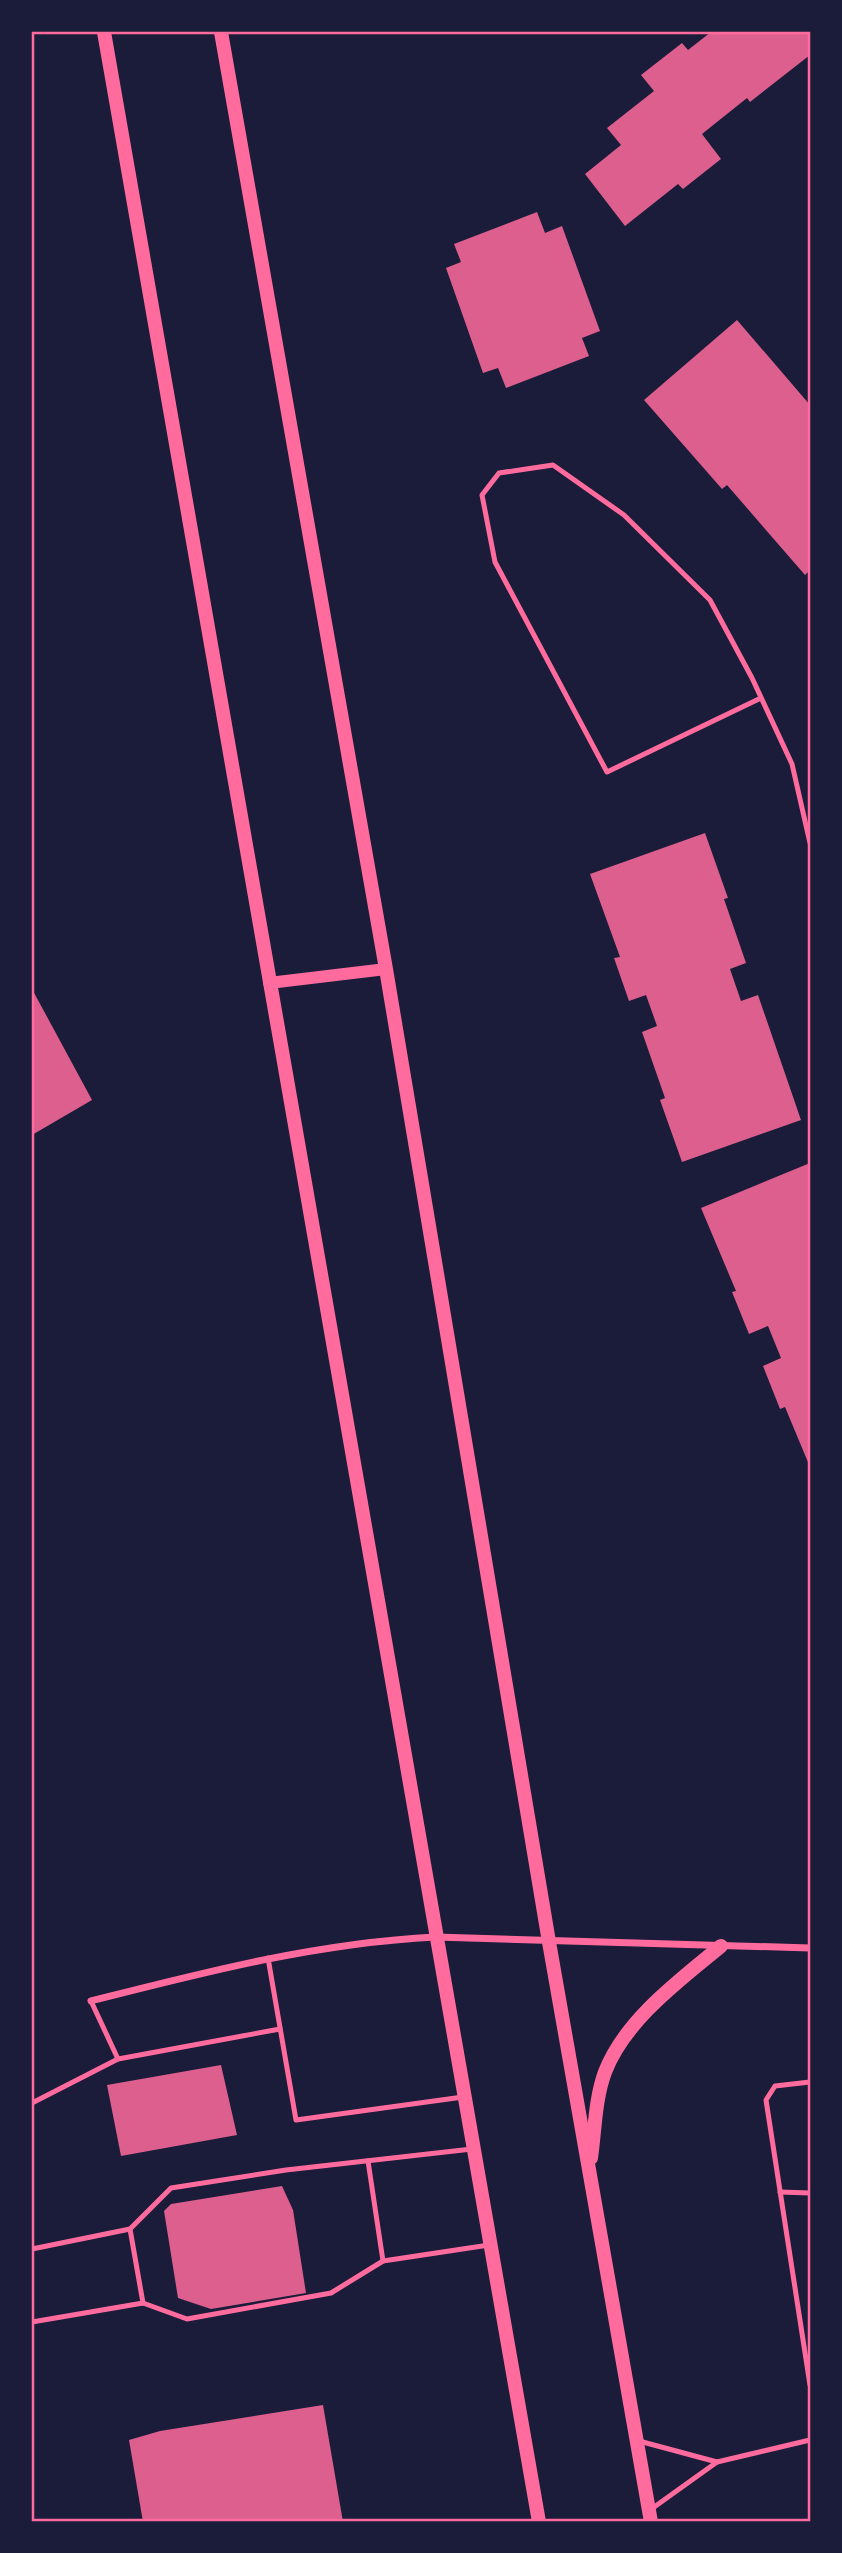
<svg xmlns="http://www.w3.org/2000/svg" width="842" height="2553" viewBox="0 0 842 2553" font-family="Jost,sans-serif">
<rect width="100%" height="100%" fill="#1b1b3a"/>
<g fill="#dd5f8e">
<path d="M711,32h99v23l-60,47 -3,-4 -45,36 19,25 -38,30 -5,-5 -53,42 -40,-52 36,-29 -14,-17 47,-37 -13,-16 41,-32 6,7z"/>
<path d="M537,212l8,21 17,-7 38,105 -18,7 7,18 -83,32 -8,-20 -15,5 -37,-105 15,-6 -7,-18z"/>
<path d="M737,320l73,85v165l-5,5 -78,-90 -5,4 -78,-89z"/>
<path d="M705,833l23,65 -4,1 22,64 -16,6 11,32 17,-6 43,125 -119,42 -22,-62 5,-2 -23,-66 15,-6 -11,-31 -17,6 -15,-43 6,-1 -30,-83z"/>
<path d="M32,989l60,111 -60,35z"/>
<path d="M810,1163v304l-25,-60 -5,2 -17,-43 18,-8 -13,-32 -19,8 -17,-42 4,-1 -35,-83z"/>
<path d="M221,2065l16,70 -116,21 -14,-71z"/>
<path d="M282,2186l11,24 13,83 -95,16 -33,-11 -14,-87 7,-7z"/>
<path d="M323,2405l20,117h-200l-14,-82 31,-9z"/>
</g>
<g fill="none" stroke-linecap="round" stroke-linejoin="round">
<g stroke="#ff6b9d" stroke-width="5">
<path d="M761,698l-154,74 -112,-210 -13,-67 17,-22 54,-8 71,50 86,85 42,78 40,86 18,79"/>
<path d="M268,1958l28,162 167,-23"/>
<path d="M91,2001l27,58"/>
<path d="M810,2082l-35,4 -9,14 44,285"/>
<path d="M32,2103l86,-44 162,-30"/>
<path d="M368,2161l15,100"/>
<path d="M780,2192l30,1"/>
<path d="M130,2229l13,74"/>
<path d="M32,2249l98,-20 41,-41 115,-18 186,-21"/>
<path d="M32,2322l111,-19 44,16 144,-26 52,-32 106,-16"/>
<path d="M639,2441l78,21"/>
<path d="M650,2510l67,-48 93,-22"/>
</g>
<path stroke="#ff6b9d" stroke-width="7" d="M91,2001c114,-29 226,-58 344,-64l375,11"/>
<path stroke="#ff6b9d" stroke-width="12" d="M269,983l117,-14"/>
<g stroke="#ff6b9d" stroke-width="14">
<path d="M104,32l435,2490"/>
<path d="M221,32l165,937 163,973 102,580"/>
<path d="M591,2158c4,-28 4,-59 14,-86 20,-52 75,-92 116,-126"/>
</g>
</g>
<rect width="842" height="2553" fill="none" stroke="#1b1b3a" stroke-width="66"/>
<rect x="33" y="33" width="776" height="2487" fill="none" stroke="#ff6b9d" stroke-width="2.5"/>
</svg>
